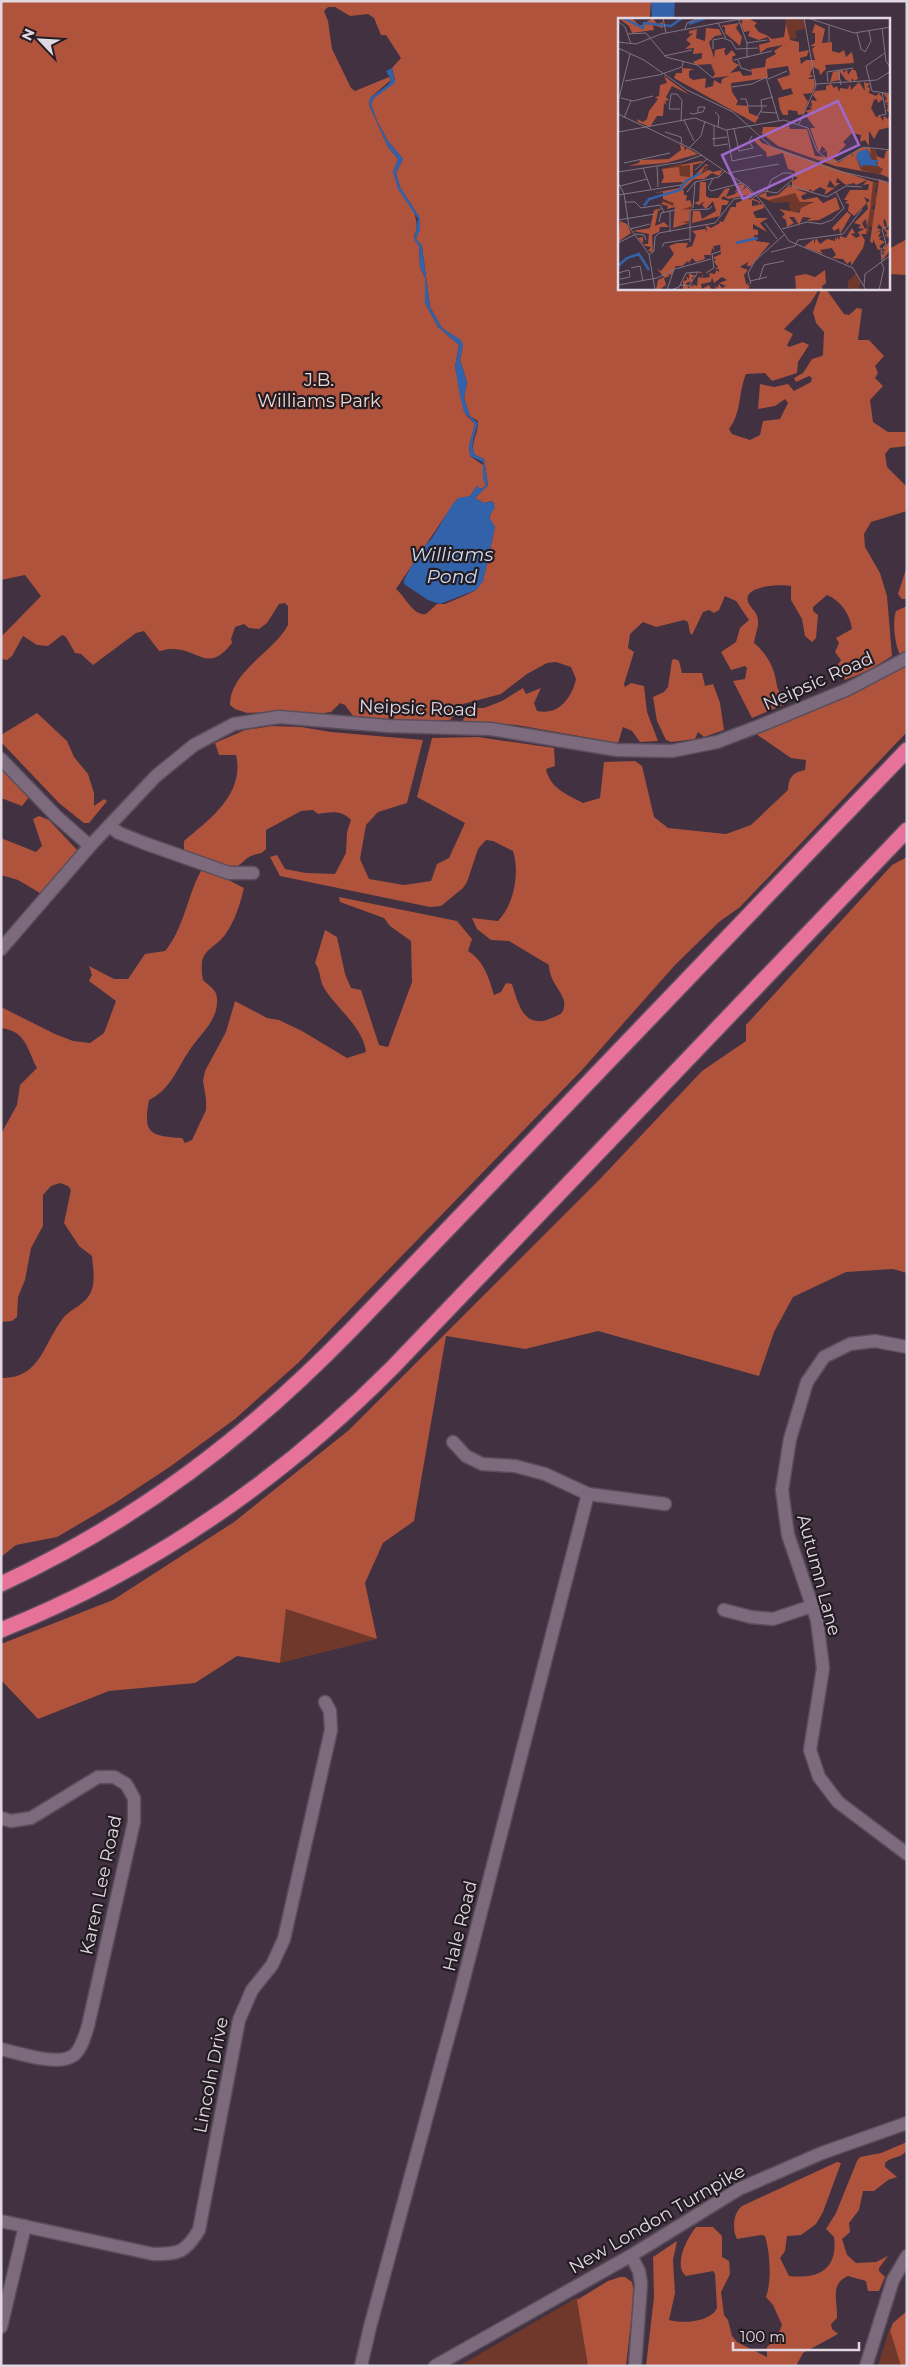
<svg xmlns="http://www.w3.org/2000/svg" width="908" height="2367" viewBox="0 0 908 2367" font-family="Montserrat,sans-serif">
<rect width="100%" height="100%" fill="#413141"/>
<g fill="#6f382b">
<path d="M286,1609l91,30 -97,24z"/>
<path d="M578,2297l10,69h-129z"/>
<path d="M889,2330l18,6v30h-29z"/>
</g>
<g fill="#af533d" fill-rule="evenodd">
<path d="M1,1h650l-1,15 -2,3h-29v270h189l2,2 9,-2 -8,13 -27,27 9,5 -6,11 2,2 14,-5 6,3 -11,17 -1,11 -25,8 -7,-8 -19,1c-8,19 -4,38 -17,55l3,5 18,6 10,-5 3,-14 17,-2 8,-16 -3,-4 -10,7 -17,3 2,-25 14,3 14,-3 6,7 17,-9 1,-4 -3,-2 -13,6 -2,-4 9,-5 9,-14 10,-3 1,-2 1,-22 -8,-9 -3,-11 8,-23h5l18,25 5,1 8,-7 5,1 -4,31h11l15,16 -9,10 3,7 -3,5 8,8 -13,14 3,22 15,10h19v14l-17,2 -5,6 2,13 20,20v24l-36,11 -7,12 1,13 15,26 7,23 5,60 -23,14 -24,10 -8,-14 4,-6 -6,-8 4,-9 -3,-5 16,-9c-2,-15 -11,-28 -25,-34l-14,12v4l5,4 -2,23 -4,4 -7,-6 -3,-17 -11,-19v-14c-9,-2 -52,-1 -42,18 3,6 8,7 9,16 1,7 -3,15 -4,23 10,8 18,20 21,33 2,7 1,12 6,18l-8,8 10,3 -31,13 -19,-37 12,-2 2,-11 -2,-2 -14,4 -10,-18 15,-10 4,-14 9,-8 -13,-19 -11,-5 -6,14 -5,3 -5,-3 -6,2 -11,23 -2,-2 -2,-11 -4,-2 -28,7 -13,-5 -13,12 -2,14 6,4 -10,32 1,3 6,-4 13,3 3,26 11,29 -18,1 -8,-11 -9,-4 -5,16 -101,-18 -54,-4 2,-7 9,-6h10l18,-7 21,-13 3,6 15,-6 -7,15 3,8c22,5 35,-14 39,-32l-5,-12 -15,-5 -9,1 -20,11 -26,20 -38,10 -13,16h-56l-41,-4 -8,-11 -5,-2 -9,9 -15,2 -28,-3 -41,2 -12,-4 -5,-4c0,-34 44,-53 58,-80v-19l-3,-3 -6,1 -12,19 -8,6 -10,-1 -5,-4 -9,3 -4,12 1,4c-25,32 -34,4 -62,6 -4,0 -7,2 -11,2l-15,-20 -8,2 -43,32 -12,-11 -6,-1 -9,-16 -4,-2 -14,11 -11,-1 -14,-9 -11,20 -5,4 -6,-1v-22l40,-41 -16,-21 -24,5zM328,7h7l15,9 18,-2 6,4 7,17h5l15,23 -9,10 3,12 -21,18 -3,6 6,17 11,20 15,18 -7,14 4,14 20,31 -4,21 6,7 8,61 12,21 18,12 3,5 -3,15 7,22 -3,16 6,18 8,5c1,12 -9,23 -3,34l9,4 4,26 -13,13 9,5 8,-2 2,3 -5,15 6,8 -12,54 -7,9 -10,5 -21,9h-8l-11,10c-13,2 -21,-18 -30,-25l60,-89 14,-4 7,-10 3,3 6,-3 -3,-9v-12l-13,-9 -1,-10 6,-22 -9,-9 -11,-48 4,-22 -21,-18 -13,-24v-25l-5,-11 -1,-21 -5,-10c11,-21 -15,-43 -21,-64l5,-13 -10,-12 -19,-42 1,-7 21,-18 -2,-3 -34,14 -4,-3 -19,-39 -4,-28 -4,-10z"/>
<path d="M907,239v36l-18,-1v-25z"/>
<path d="M907,566v33h-5l-4,-5z"/>
<path d="M907,606v44l-7,5c-5,-10 -8,-33 -4,-44z"/>
<path d="M675,659l4,2 3,12h20l3,13 8,-2 7,19 4,27 -20,7 -6,-5 -3,7 -24,3 -5,-2 -9,-19 -4,-24 11,-5 4,-5 4,-27z"/>
<path d="M907,666v66l-167,175 -21,15 -44,43 -93,105 -284,293 -63,56 -64,47 -56,37 -58,34 -41,8 -15,12v-179c40,1 42,-35 63,-61 7,-8 20,-12 26,-23 6,-11 3,-26 2,-38l-13,-10 -15,-23 7,-33 -3,-4 -8,-3 -9,3 -8,9v31l-12,22 -6,32 -7,17 -1,20 -5,4 -11,1v-188l16,-29 3,-20 17,-17c-10,-19 -11,-37 -36,-40v-21l54,27 18,7 17,2 14,-10 12,-32 -27,-20 3,-6 -3,-9 25,13h14l17,-25 20,-3c20,-24 22,-57 38,-84l41,21c-4,16 -8,30 -17,44 -14,21 -30,14 -24,48 5,5 14,10 14,18 2,22 -17,36 -28,53 -12,18 -19,39 -40,49 -6,33 0,36 33,38l3,5 7,-3 14,-30v-11l-3,-18 2,-10 21,-39 9,-31 32,17 12,2 23,11 45,27 19,-6c-3,-25 -29,-43 -42,-64 -5,-9 -3,-17 -9,-25l10,-33 12,7 8,37 6,14 10,2 18,55 9,2 24,-65 -1,-41 -21,-15 -6,-8 -44,-16 -1,-5 118,24 15,18 -4,12c16,10 21,27 26,44l7,-3 5,-9 6,1c7,23 13,47 42,33 5,-2 9,-3 10,-10 3,-13 -15,-23 -15,-42l-40,-24 -18,-1 -14,-11 -5,-11 26,3c16,-16 22,-49 15,-70l-20,-10 -7,-1 -8,9 -11,33 -4,6 -22,18 -11,1 -150,-31 -10,-19 7,-2 8,14 21,4 29,1 11,-21 1,-21 4,-12c-10,-10 -20,-8 -33,-6l-5,-4 -12,1 -35,19v19c-5,6 -9,4 -15,7 -7,3 -10,10 -18,12l-49,-18v-9c26,-22 61,-47 52,-86h-17l-4,-12 30,-13 27,-4 29,1 30,5 92,8 -16,63 -29,9 -12,13 -6,34 9,20 35,6 27,-4 6,-17 12,-6 16,-35 -48,-26 15,-59 46,-1 76,11 1,18 -9,3c4,19 20,25 37,34l17,-5 4,-36 31,-1 7,5 12,51 14,11 58,6 25,-9 37,-35c1,-13 4,-17 17,-20l1,-10 -15,-2 -35,-24 65,-27z"/>
<path d="M37,713l30,28 7,16 14,17 6,19v13l10,-7 3,2 -18,22h-5l-25,-20 -58,-61v-7z"/>
<path d="M1,766l28,31 -7,9 -21,-8z"/>
<path d="M39,816l10,4 29,31 -38,42 -22,-13 -17,-5v-37l35,14 6,-6 -9,-27z"/>
<path d="M907,857v416l-14,-4 -47,3 -53,25 -19,35 -15,44 -161,-45 -73,18 -79,-13 -32,185 -31,22 -18,40 12,56 -91,-30 -6,54 -43,-7 -42,27 -86,8 -71,28 -37,-39v-36l112,-44 121,-78 115,-92 251,-251 102,-108 44,-30v-16l146,-160z"/>
<path d="M907,2142c0,19 -11,11 -22,21v4l12,10 -9,3 -14,11h-11l-4,19 -10,13 1,9 -8,7 5,16 9,8 20,-1 12,-6 -9,12v3l6,6 -6,14h-11l-2,-10 -18,-5c-19,8 -10,26 -11,42l-6,6 1,5 6,5 -35,19 -7,13h-150l8,-69 -1,-40 24,-16 -4,19 2,33 -6,27c13,4 42,2 48,-12l-2,-34 -2,-3 -27,5c-13,-11 1,-38 10,-49h17l9,9v21l7,4 1,13 -9,18 3,23 4,5 4,16 5,6 30,15v-10l9,-8 6,-14 -9,-20 -7,-8c6,-16 4,-44 -1,-61l-4,-1 -24,4c-5,-10 -4,-26 5,-33l95,-44 4,1 -18,49 -7,12 -15,11 -14,1 -2,15 -5,7 9,18c29,3 49,-6 45,-39l-8,-8 10,-16 21,-52 3,-4 21,-4z"/>
<path d="M620,2277h5l7,5 2,12 -8,72h-38l-11,-66 31,-19z"/>
<path d="M907,2311v55h-6l-11,-36 3,-7z"/>
</g>
<g fill="#3263aa">
<path d="M651,1h24l-1,17 -22,-1z"/>
<path d="M392,68l3,15 -21,15 -3,6 6,17 11,20 15,18 -7,14 4,14 20,31v12l-4,9 6,7 8,61 12,21 19,12 2,5 -3,15 7,22 -3,16 6,18 8,7c-2,10 -9,22 -3,32l9,4 4,26 -13,13 9,5 8,-2 3,6 -6,10 6,10 -12,54 -7,9 -36,14 -12,-4 -24,-16v-4l15,-28 13,-14 20,-33 6,-7 12,-2 7,-10 4,3 5,-4 -3,-6v-17l-13,-6 -1,-10 6,-22 -11,-12 -4,-16 -5,-29 4,-22 -21,-18 -13,-24v-25l-5,-11 -1,-21 -5,-6 4,-21 -20,-30 -5,-17 5,-13 -10,-12 -19,-42 1,-7 19,-14 2,-4 -5,-9z"/>
</g>
<g fill="none" stroke-linecap="round" stroke-linejoin="round">
<defs>
<g id="minor">
<path d="M1,759l55,57 34,30"/>
<path d="M109,826l10,7 25,10 85,30h24"/>
<path d="M1,949l89,-103 66,-70 38,-31 40,-21 45,-7 109,9 103,3 126,21 55,1 45,-9 42,-16 89,-37 59,-31"/>
<path d="M907,1347l-32,-6 -25,3 -26,13 -17,25 -17,57 -8,51 6,45 29,85 6,48 -13,82 9,27 19,25 69,52"/>
<path d="M453,1442l13,14 16,8 33,2 30,8 43,20 77,10"/>
<path d="M724,1610l27,7 22,2 39,-13"/>
<path d="M1,1818l10,3 20,-3 67,-41h16l12,7 8,14v24l-46,204c-3,9 -6,22 -14,29 -15,12 -55,-2 -73,-6"/>
<path d="M1,2221l152,33c26,0 32,-1 46,-24l40,-210 13,-30 20,-25 12,-26 47,-209 -1,-19 -5,-9"/>
<path d="M631,2256l8,15 2,13 -6,82"/>
<path d="M1,2327l24,-101"/>
<path d="M361,2366l9,-39 91,-337 127,-496"/>
<path d="M435,2366l197,-111 107,-66 83,-36 85,-30"/>
<path d="M866,2366l27,-86 14,-24"/>
</g>
<g id="highway">
<path d="M1,1584c136,-63 247,-148 351,-255l555,-579"/>
<path d="M1,1630c150,-60 279,-149 392,-263l514,-537"/>
</g>
</defs>
<use href="#minor" stroke="#5b4e5b" stroke-width="15"/>
<use href="#highway" stroke="#5b4e5b" stroke-width="18"/>
<use href="#minor" stroke="#7d6b7d" stroke-width="12"/>
<use href="#highway" stroke="#e67299" stroke-width="15"/>
</g>
<g text-anchor="middle" dominant-baseline="central" stroke-width="4.5" stroke-linejoin="round" paint-order="stroke">
<g font-size="18" fill="#efd4cd" stroke="#231c23">
<text x="319" y="380">J.B.<tspan x="319" dy="21">Williams Park</tspan></text>
</g>
<g font-size="18" fill="#e2d8e2" stroke="#231c23">
<text transform="translate(818 681) rotate(-24)">Neipsic Road</text>
<text transform="translate(418 708) rotate(2)">Neipsic Road</text>
<text transform="translate(819 1575) rotate(75)">Autumn Lane</text>
<text transform="translate(101 1885) rotate(-78)">Karen Lee Road</text>
<text transform="translate(460 1926) rotate(-76)">Hale Road</text>
<text transform="translate(211 2075) rotate(-79)">Lincoln Drive</text>
<text transform="translate(657 2219) rotate(-30)">New London Turnpike</text>
</g>
<g font-size="19" font-style="italic" fill="#cddaee" stroke="#231c23">
<text x="452" y="554">Williams<tspan x="452" dy="22">Pond</tspan></text>
</g>
</g>
<g transform="translate(618 18)">
<rect width="272" height="272" fill="#413141"/>
<path d="M186,0l1,11 -10,2 2,7 -10,2 -2,-21zM252,130l5,1 2,11 -4,4 10,4 -3,7 -20,-5 -5,-12 15,-4zM62,146l10,1 3,11 9,-1 4,-9 2,5 -5,3 1,5 -11,1 -10,10 2,11 8,1 -4,1 4,3 -4,16 -10,1 -4,-17 -14,-2 2,-4 5,4 -5,-12 15,-2 5,-3v-8l-18,2 -3,-12zM255,163l5,2 -3,8 4,6 -8,12h4l-1,17 -5,1v4l-2,4h-1zM177,175l6,9 13,1 -13,5 -5,6 -6,-1 -1,-11 -15,1 -11,-4zM238,255l5,9 -3,8 -10,-2v-6l-5,5z" fill="#6f382b"/>
<path d="M0,0h14l8,8 13,-8 4,6 6,-2v6l-10,-3 1,5 -22,3 -3,-7zM130,0l9,5 -3,3 5,6 9,4 4,3 12,-2 2,-13 4,16 9,2v10l10,-2 -2,6 -7,2 1,6 5,-4h9l-3,-11 3,-3h-5l5,-3v-10h-3l3,-9 10,5 -3,14 10,-1v9l7,2 5,-3 2,7 6,-5 2,11 -29,2 1,4 -6,6 -1,-5 -6,-3 -3,8 4,1 -7,3h7l1,6 -3,8 -9,1 5,8 -5,12 -5,1 -1,-4 -9,-1v5h-5l-3,-6 -2,-11 15,-4 -2,-6 -8,2 -6,-11 13,-4 -2,-9 -21,3 1,9 -37,5 1,9 6,9 -2,4 12,1 1,7 10,4 -4,6 -81,-45 2,-5h6v-5l12,1 -5,2v6l4,3 13,-2 -1,10 8,-2 1,-6 7,4 1,-5 7,-3 -17,2 3,-4 -4,-10 -15,1 -3,-3 9,-4v-5l-9,1 1,-6 -9,1 6,-5 -5,-4 7,-7 -4,1v-3l8,-2 -1,9 9,3 1,-13 13,1 3,6 -7,1 -6,6 5,16 1,-8 9,-2h2l-2,3 2,5 6,-6 4,5 -4,2 1,5 6,3 -9,8 10,-2 3,5 9,-1 -1,-6 14,-2 1,-8 10,-5 -2,-3 9,-6 -16,3 -7,5 -1,-8 -8,2 19,-5 -2,-5 -9,3 -11,-4 2,-5 -6,1 -3,-8 2,-3 -4,-1zM121,5l-3,5 6,9 -2,9 -15,-13v-6l-5,-1zM229,51l1,6 4,-6 4,2 2,8 -4,2 -2,-3 -1,4 -5,-2 -6,-8v8l-10,2 3,-10 10,-2 1,3zM46,58l26,19 -18,-9 -6,11 3,3 -4,1 2,4 -3,-2 -1,13h-6l-7,11 -12,-5 -1,-3 6,3 4,-3 2,-8 9,-12 -3,-2 4,-1 1,-11 7,-2zM241,64l6,9 -1,-9 6,2 -3,3 3,1 -1,5 7,3 3,-3 4,6 -5,4 -1,-4 -3,1 -3,8 5,9 4,-1 3,5 1,-5 4,3 2,-6 -3,-2 1,-6 -3,-1 5,-1 -6,-1 3,-3 -4,-6 7,2v32l-11,3 -5,9 -5,-8v15l-4,-6 -5,2 1,-7 -9,-2 -9,9 3,3 -8,8 1,5 -2,-4 -8,4 6,1 3,4 13,-9 3,3 -2,-3 9,-6h9l1,7 -4,-6 -11,8 5,13 11,3 -37,-7 -57,-20 -23,-18 7,5 1,-6h24l1,-5 2,7h17l8,27 12,1v-6l-6,2 5,-3 -4,-4 -3,7 -9,-25h5l-9,-12 5,-1 -6,-4 7,-2 -4,-4 4,2 -1,-7 6,1 -4,-6 2,-4 11,-1v-4l5,-2 3,4 3,-2 2,6 1,-4 8,1 2,-5 1,6zM139,119l5,6 111,39 -3,28 -3,17 -1,-8 -4,4 3,6 -7,-1 3,-3 -7,-2 14,-14 -1,-6 3,-3 -6,-3 3,6 -13,13 -6,-5 1,-7 -4,-1 3,-3h-4l6,-10h18l1,-6 -6,1 4,-5 -11,5 -2,-2 -8,2 -9,-7 -1,5h4l-5,4 -5,-7 -3,7 8,1 -11,7 2,-5 -6,-3 -8,5 -1,-3 -3,2 -16,-3v-7l6,-3 -4,-2 1,-5 -7,-2 -5,-16 -16,4 -1,-5 -11,-10zM56,124l11,5 -1,4 3,-3 11,6 -32,9 -38,3 11,-3 1,-3 29,-1 12,-9 -1,-5zM257,131l2,7 7,3 2,-8 4,-1v28l-10,-4 3,-5 -5,-3zM83,143l3,1 -11,3v12l13,-13 3,2h-4l-4,8 8,-4 4,2 9,-2v1l-3,5 -7,-3 -8,6h-10l-11,10 1,6h3l-1,6 4,-1 2,6 -11,4 8,-1v12l-8,1 8,1 -16,5 2,-21 -8,2 1,-3 -7,-2 3,-2 9,4 1,-3 -11,-4v-7l-9,1 25,-5 4,-6 -22,1 3,-6 -2,-8 17,-2 1,9 10,1v-12l-8,1 -1,-1zM261,161l11,5v41l-3,1 -2,-7 -2,2 3,9 4,-1v21l-7,10 -2,-5 4,-2 -4,-1 5,-2 -3,-1 7,-8 -1,-4 -4,1 3,-2h-3l2,-3 -8,-9 -2,4 4,2 -6,3 6,-2 -3,6 4,-1 -3,3 6,3 -6,4 3,3 -4,1 -5,-11v4l-3,-1zM82,164h6v14l3,2h9l7,-9 5,-1 -4,9 9,-3 3,-3 -4,1 4,-3 -2,-3 7,-2 2,3 -5,5 7,-5 6,7 -25,5 -5,-3 -2,3 8,2 -2,4h-5l-2,11 -28,7 1,-12h7l2,8 14,-8 -3,-10 -7,8 -4,-4 3,-4 -6,4 -5,-2 5,-2zM170,168l19,7 -6,3 2,4 14,-3 6,6 13,-6 4,12 -21,11 -12,1 4,-3 -8,-1 -4,8 -5,-8h-5l5,6 -7,4 -1,-7 -4,-3 3,-3 -6,-5 20,4 2,-5 13,-6h-14l-5,-9 -26,7 -11,-4 8,-4 1,5 11,-2zM131,180l1,2 2,-2 9,4 -3,3 1,-3 -7,-2v6l11,-2 1,4 -11,4 3,6h12l-8,5 7,9 -14,-8v5l5,1v5h-4l2,6 14,2 -19,23h-4l1,-4 -8,5 8,3 -4,5 2,9 4,-1 -3,2 3,1 -2,3 -32,1 -1,-5 2,3 2,-4 3,4 4,-2 -7,-3 8,-3 -5,-3 -8,6 -2,-6 -1,5 -10,2 1,5 7,-4 3,5h-29v-9l4,-1 -1,-4 3,3v-6l8,4h-5l1,4 -7,2 3,6 1,-4 4,2 -2,-3 5,2 1,-9 4,1 1,-5h-4l-1,-2 5,2v5l7,-1 -1,-4 6,1 1,-4 3,2v-3h-4l3,-2 -4,-5 2,-3 -4,-1 9,-4 -1,-9 -7,1 2,5 -3,-3 -1,7h-7l1,4 -9,3 -4,-4 -3,5 -1,-2 -6,5h-6l-5,9 -4,-1 3,2 -6,2 2,7 -6,4 4,1h-8l2,-10 6,-3 -7,-8 4,2 13,-17 -5,-8 8,-3h11l-2,5 6,-2 4,-11 -4,-4 13,-2 2,3 -1,-7 5,3 9,-5 -1,-2 4,1 8,-15h5v-4zM45,190l-5,3 -3,15 9,-4 5,5h-9l-1,5 -7,3 1,17 -5,-1 3,-4 -6,-1 -7,-8 5,-1v7h5l1,-10 -16,-3 17,-3 4,-18zM229,194l4,3 -11,19 -1,-6 -5,3 -2,-3zM2,203l7,3 4,9 -13,9zM234,210l3,5 -4,1 5,4 4,-2 -2,-4 9,-4 -1,6h-5l4,6 -2,8 -12,18v-5l-4,3 -4,-5 -11,-1 4,-3 -4,-7 -12,2 3,4 -19,-7 10,-8v5l2,-6 4,6 7,-5 8,2v-4l2,3v-4l2,4 1,-4 6,2zM207,252l1,13 -4,3 1,4h-27l-1,-14 11,-2 9,3z" fill="#af533d"/>
<path d="M249,131l5,11h8l-4,2 2,4 -15,-1 -1,3 -6,-11 2,-5z" fill="#3263aa"/>
<path fill="none" stroke="#3263aa" stroke-width="2.5" d="M5,0l20,10 1,-5 27,3 11,-8M71,6l16,-6M26,188l5,-7 31,-9 6,-9 15,-8M118,225l22,-5M0,248l9,-8 12,-4 10,16"/>
<path fill="none" stroke="#817481" stroke-width="1" d="M45,0l3,15M120,0l9,25v15M190,0l46,15 37,-6M0,3l7,6 6,17M100,5l8,15M264,10l4,33 5,8M67,11l2,-6 12,-5M239,15l4,16 4,3 6,-11 -2,-10M9,16l19,-1 20,24 31,8 16,13M0,24l18,2 25,-10 84,-16M211,24v-16M129,25l20,-3M0,30l26,12 43,30 46,22 40,36 65,23 53,12M95,31v-9l10,-2 8,3 5,8 22,-1M267,35l-19,13 6,25 19,3M46,38l28,-6M116,42l38,-9M120,42l3,8 10,3M220,52l3,15M148,59l13,44M150,61l19,-8M7,63l34,-6 23,-8 1,-5M210,64l-1,-10 26,-4M198,66l61,-4 14,-9M114,69l20,-3 15,-7M3,80l12,3 20,-5M122,81h6l2,7h19M0,84l12,-48M62,91h-11l2,-15h6l5,6 -1,21M97,94l4,4 -1,11M143,94l16,1M72,95l3,1 9,-2h1l2,-5h-7v6M0,96l76,36 54,37 14,15 27,39 64,27 13,22M260,98l8,-2 -4,-22M139,99l5,-8 -1,-9 12,-3M6,100l7,-17M66,102l10,21M181,106l17,-38 -12,-68M96,107v21l14,-2M116,111l5,22 14,-3 -4,-7 3,-5M109,112l5,31 30,-6M0,114l77,-14 31,12 58,-10 24,8 9,23 14,11 8,-1 24,-14 28,3M47,114l16,5 1,8M94,121l15,-2M71,130l12,-12 4,-15M6,145l46,-10M39,148l1,21M25,150l8,21M77,152l12,-11M0,154l64,-10 20,-7M110,155l51,-9M95,160l-5,10 3,3 31,-8M0,164l6,12 5,33 20,27 6,36M170,167l39,12 19,-11 16,1M2,168l27,-7M71,172l-2,2 8,-10 24,-5 6,-6M0,177l63,-10M7,184h10l6,6 19,-3 4,7M75,190l2,-26M52,193v21M0,202l37,-6M41,204l2,-9 14,-3M147,205l12,16M12,211l20,-5M164,211l25,-7 14,2 11,-4 12,-12 -8,-16M72,224v-32l19,-1 3,-3M0,225l18,-9 8,1 2,5M44,229l2,-4 26,-4M153,234l24,-6 3,-6 45,-6 19,-25M31,237l5,-4 1,-14 4,-4 56,-10 19,-24 20,-2 10,-6 13,2 16,-14 -1,-6h-9l-12,7 -4,11M264,243l-1,-10 5,-7 -4,-15 9,-4M13,250l9,-2 3,15M0,255l11,-3 1,7 -10,2M88,255l8,-5 -2,-14 9,-3M141,262l5,-15 20,-4M132,263l17,-4M133,266l-3,-11 7,-12 30,-27M0,267l39,-7 18,-9 36,-10M246,268l1,-12 26,-19M49,272l7,-21M53,272l8,-3 7,-14 12,-1 -9,14 -9,-1M261,272l5,-22 -3,-6"/>
<path fill="#9f68cb" fill-opacity="0.15" stroke="#9f68cb" stroke-width="2.5" d="M220,83l21,44 -116,54 -21,-44z"/>
<rect width="272" height="272" fill="none" stroke="#e2d8e2" stroke-width="2.5"/>
</g>
<rect width="908" height="2367" fill="none" stroke="#e2d8e2" stroke-width="5"/>
<g transform="translate(40 40) rotate(295)" stroke="#231c23" stroke-width="4" paint-order="stroke">
<path d="M0-4L9 19L0 12L-9 19Z" fill="#e2d8e2"/>
<text y="-8" font-size="14" font-weight="bold" text-anchor="middle" fill="#e2d8e2">N</text>
</g>
<path d="M733 2342v8h126v-8" fill="none" stroke="#e2d8e2" stroke-width="2.5"/>
<text x="740" y="2342" font-size="15" fill="#e2d8e2" stroke="#231c23" stroke-width="4" paint-order="stroke">100 m</text>
</svg>
